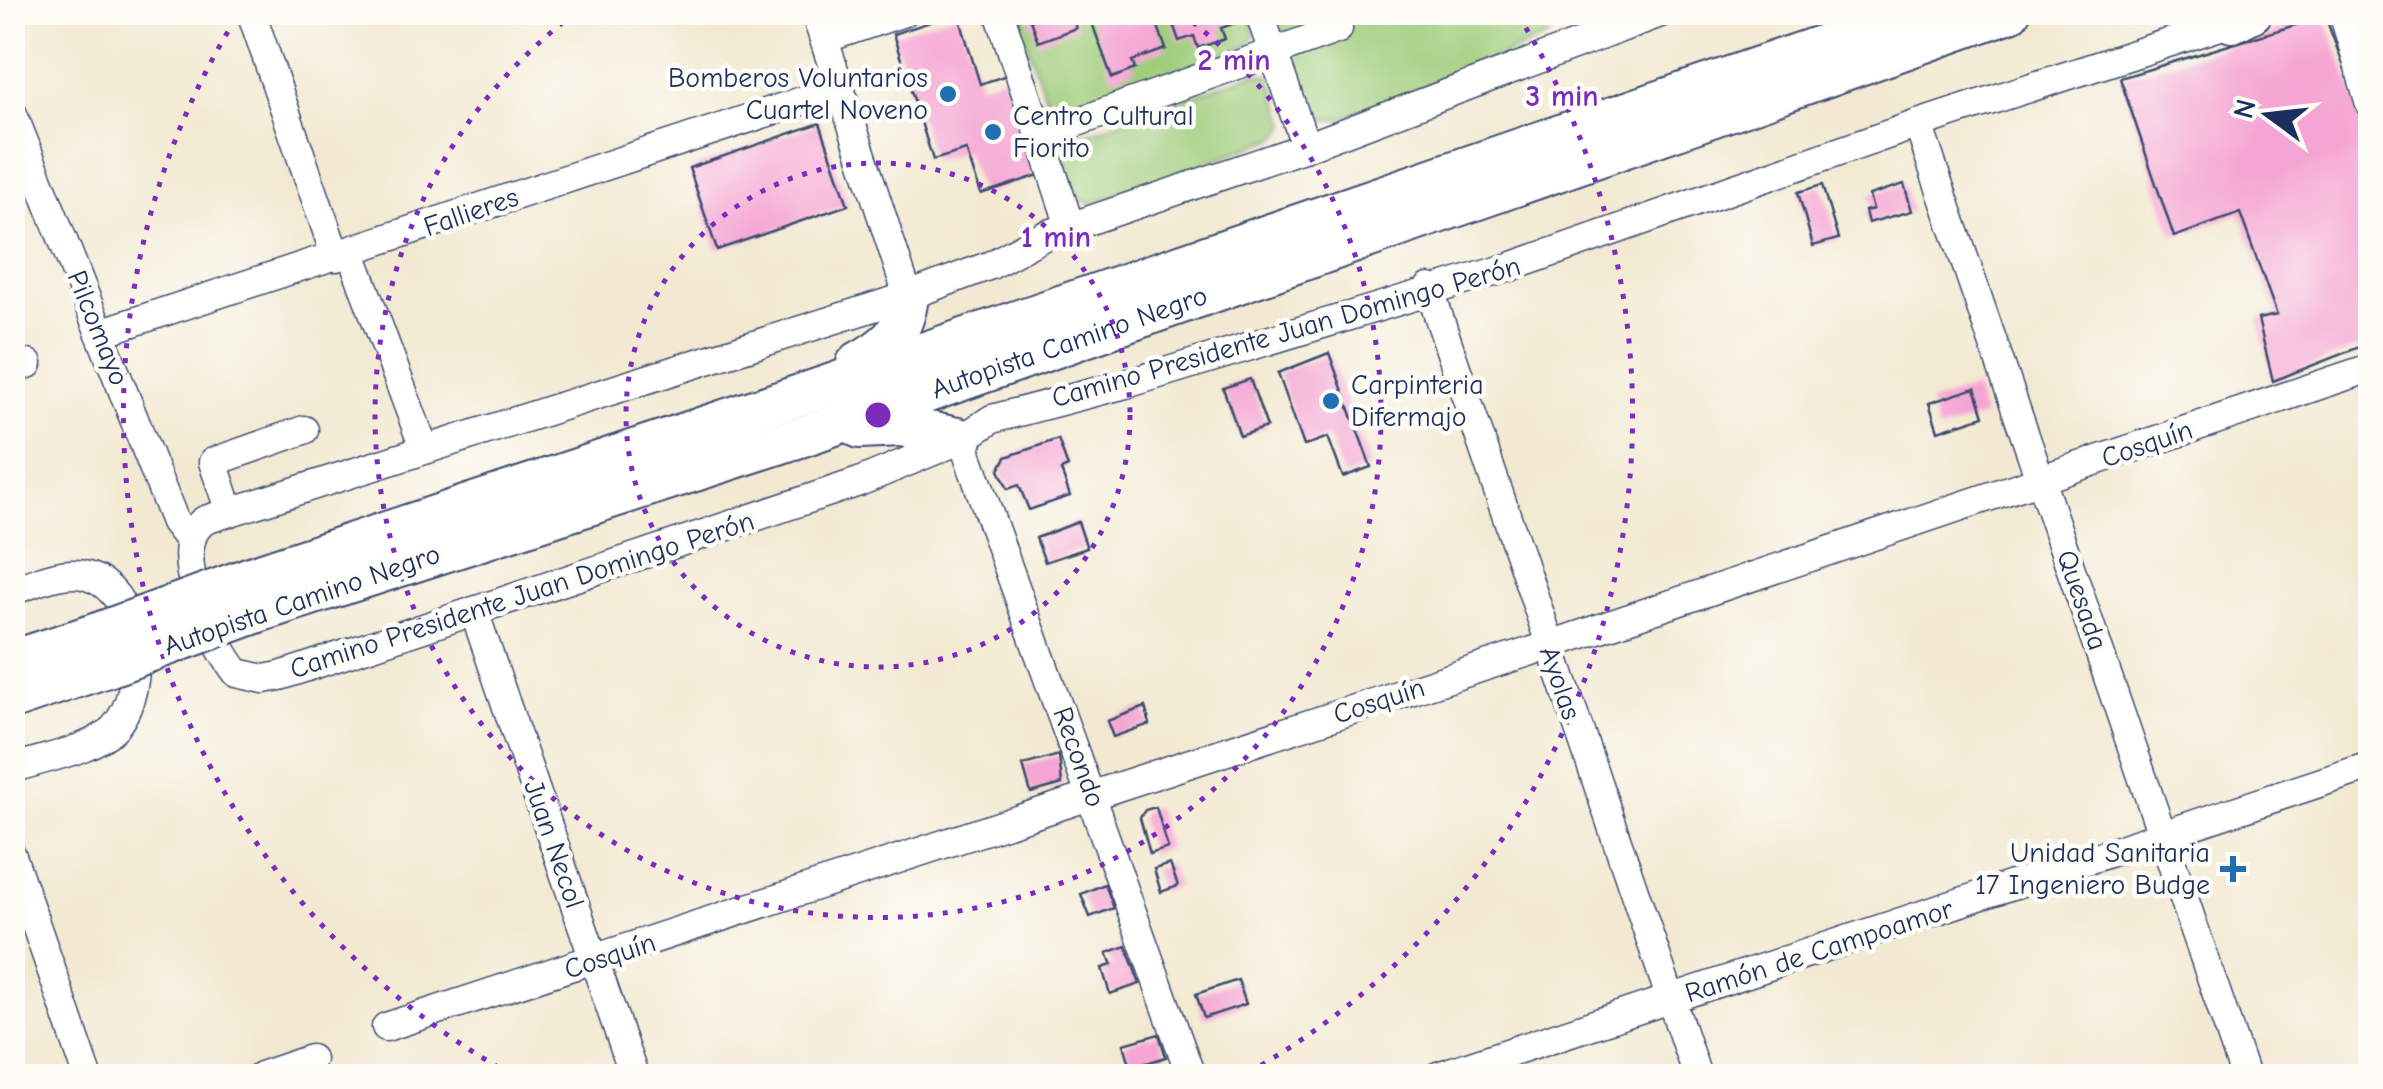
<svg xmlns="http://www.w3.org/2000/svg" width="2383" height="1089" viewBox="0 0 2383 1089" font-family="'Comic Neue',sans-serif">
<rect width="100%" height="100%" fill="#fdfcf7"/>
<filter id="ink" filterUnits="userSpaceOnUse"><feTurbulence type="fractalNoise" baseFrequency=".01" numOctaves="2"/><feDisplacementMap in="SourceGraphic" scale="20" xChannelSelector="R" yChannelSelector="G"/><feConvolveMatrix kernelMatrix="1 2 1 2 8 2 1 2 1" color-interpolation-filters="sRGB"/></filter>
<filter id="wash" filterUnits="userSpaceOnUse"><feTurbulence type="fractalNoise" baseFrequency=".0048" numOctaves="4" result="noise"/><feDisplacementMap in="SourceGraphic" scale="40" xChannelSelector="R" yChannelSelector="G"/><feGaussianBlur stdDeviation="2.25" result="paint"/><feColorMatrix in="noise" values="0 0 0 0 0 0 0 0 0 0 0 0 0 0 0 0 0 1.4 0 .05"/><feComposite in="paint" operator="in"/></filter>
<g filter="url(#wash)">
<rect width="100%" height="100%" fill="#f3e9d2"/>
<g fill="#9ecc79" stroke="#5c7e6c" stroke-width="2.5">
<path d="M1016,13h232l7,20 -6,12 -192,67 -8,-4z"/>
<path d="M1276,13h265l8,24 -209,82 -15,1 -18,-16z"/>
<path d="M1255,73l15,3 17,50 -11,12 -184,66 -13,-5 -17,-42 7,-17z"/>
</g>
<g id="blocks">
<g fill="#f5a5d3">
<path d="M1027,12h44l5,16 -38,14z"/>
<path d="M1088,12h65l13,37 -34,12 3,8 -23,9z"/>
<path d="M1169,12h65l4,10 -17,6 4,11 -27,9 -4,-12 -15,5z"/>
<path d="M958,13l22,71 27,-9 32,100 -58,19 -15,-44 -33,10 -40,-126z"/>
<path d="M2325,16l45,120v207l-97,38 -15,-62 19,-4 -37,-102 -66,24 -54,-159z"/>
<path d="M820,123l28,82 -131,45 -28,-82z"/>
<path d="M1904,184l8,27 -44,12 -3,-12 8,-2 -4,-14z"/>
<path d="M1822,185l16,54 -25,7 -15,-54z"/>
<path d="M1329,353l42,114 -28,10 -15,-40 -24,9 -26,-73z"/>
<path d="M1250,379l17,48 -27,9 -17,-48z"/>
<path d="M1975,388l9,28 -46,15 -9,-28z"/>
<path d="M1058,439l10,28 -7,3 9,26 -41,14 -10,-25 -11,4 -9,-19 7,-13z"/>
<path d="M1078,522l9,26 -42,14 -9,-24z"/>
<path d="M1145,707l5,17 -37,13 -6,-16z"/>
<path d="M1059,755l3,29 -31,9 -8,-28z"/>
<path d="M1156,807l12,41 -18,6 -10,-36 5,-8z"/>
<path d="M1170,864l8,22 -17,6 -7,-23z"/>
<path d="M1105,884l9,24 -24,9 -9,-23z"/>
<path d="M1126,946l14,38 -30,10 -8,-26 10,-3 -5,-12z"/>
<path d="M1238,980l8,24 -42,14 -8,-24z"/>
<path d="M1159,1034l7,23 -35,11 -7,-24z"/>
</g>
</g>
</g>
<g filter="url(#ink)">
<use href="#blocks" fill-opacity="0" stroke="#3b4b6f" stroke-width="2.5"/>
<g fill="none" stroke-linecap="round" stroke-linejoin="round">
<defs>
<g id="minor">
<path d="M251,12l85,245"/>
<path d="M815,12l93,284"/>
<path d="M999,12l71,214"/>
<path d="M1259,12l47,135"/>
<path d="M1663,12l-357,135 -260,88 -55,30 -83,31 -703,224c-41,27 8,123 32,153l27,6 16,-3 579,-194 103,-43 30,-20 134,-35 384,-117 408,-143 330,-107"/>
<path d="M2343,12l27,92"/>
<path d="M824,39l80,-27"/>
<path d="M12,112l163,410 14,18"/>
<path d="M1918,124l327,952"/>
<path d="M1041,135l297,-106"/>
<path d="M351,253l73,195"/>
<path d="M1429,288l268,788"/>
<path d="M100,333l741,-245"/>
<path d="M12,369l16,-5"/>
<path d="M962,439l229,637"/>
<path d="M230,512l-17,-50 91,-32"/>
<path d="M12,591c23,-8 51,-22 75,-15 55,15 62,116 26,153 -23,22 -71,29 -101,40"/>
<path d="M474,611l160,465"/>
<path d="M12,856l76,220"/>
<path d="M386,1027l1161,-381 823,-278"/>
<path d="M261,1076l50,-17"/>
<path d="M1438,1076l932,-310"/>
</g>
<g id="highway">
<path d="M2232,22l20,-10"/>
<path d="M857,363c32,-18 47,-30 51,-67"/>
<path d="M860,428l41,-2 61,13"/>
<path d="M251,577l552,-183 1117,-382"/>
<path id="s1" d="M261,611l545,-176 1204,-423"/>
<path d="M12,661l86,-28"/>
<path d="M12,699l98,-33"/>
</g>
</defs>
<use href="#minor" stroke="#3b4b6f" stroke-width="31"/>
<use href="#highway" stroke="#3b4b6f" stroke-width="44"/>
<use href="#minor" stroke="#fff" stroke-width="28"/>
<use href="#highway" stroke="#fff" stroke-width="40"/>
<defs>
<g id="highway-bridge">
<path d="M98,633l153,-56"/>
<path d="M110,666l151,-55"/>
</g>
</defs>
<use href="#highway-bridge" stroke="#3b4b6f" stroke-width="44" stroke-linecap="butt"/>
<use href="#highway-bridge" stroke="#fff" stroke-width="40"/>
</g>
</g>
<g fill="none" stroke="#7b2cbf" stroke-width="5" stroke-dasharray="5 10">
<circle cx="878" cy="415" r="252"/>
<path d="M1181 13A503 503 0 1 1 575 13"/>
<path d="M512 1075A755 755 0 0 1 238 15M1518 15A755 755 0 0 1 1244 1075"/>
</g>
<g fill="#1f6fb2" stroke="#fdfcf7" stroke-width="4">
<circle cx="948" cy="94" r="10"/>
<circle cx="993" cy="132" r="10"/>
<circle cx="1331" cy="401" r="10"/>
<path d="M2228 854h10v10h10v10h-10v10h-10v-10h-10v-10h10z"/>
</g>
<g text-anchor="middle" dominant-baseline="central" stroke-width="9" stroke-linejoin="round" paint-order="stroke">
<g font-size="28" fill="#1b2f5e" stroke="#fdfcf7" text-anchor="end">
<text x="928" y="78">Bomberos Voluntarios<tspan x="928" dy="32">Cuartel Noveno</tspan></text>
<text x="1013" y="116" text-anchor="start">Centro Cultural<tspan x="1013" dy="32">Fiorito</tspan></text>
<text x="1351" y="385" text-anchor="start">Carpinteria<tspan x="1351" dy="32">Difermajo</tspan></text>
<text x="2210" y="853">Unidad Sanitaria<tspan x="2210" dy="32">17 Ingeniero Budge</tspan></text>
</g>
<g font-size="28" fill="#1b2f5e" stroke="#fdfcf7">
<text transform="translate(471 212) rotate(-19)">Fallieres</text>
<text transform="translate(98 328) rotate(68)">Pilcomayo</text>
<text transform="translate(1286 332) rotate(-16)">Camino Presidente Juan Domingo Perón</text>
<text stroke="none"><textPath href="#s1" startOffset="852">Autopista Camino Negro</textPath></text>
<text transform="translate(2147 444) rotate(-19)">Cosquín</text>
<text transform="translate(522 595) rotate(-18)">Camino Presidente Juan Domingo Perón</text>
<text transform="translate(302 600) rotate(-19)">Autopista Camino Negro</text>
<text transform="translate(2082 600) rotate(71)">Quesada</text>
<text transform="translate(1560 683) rotate(71)">Ayolas</text>
<text transform="translate(1379 701) rotate(-18)">Cosquín</text>
<text transform="translate(1079 757) rotate(70)">Recondo</text>
<text transform="translate(554 844) rotate(71)">Juan Necol</text>
<text transform="translate(1819 951) rotate(-18)">Ramón de Campoamor</text>
<text transform="translate(610 956) rotate(-18)">Cosquín</text>
</g>
</g>
<circle cx="878" cy="415" r="15" fill="#7b2cbf" stroke="#fdfcf7" stroke-width="5"/>
<g font-size="30" text-anchor="middle" font-weight="bold" fill="#7b2cbf" stroke="#fdfcf7" stroke-width="9" stroke-linejoin="round" paint-order="stroke">
<text x="1234" y="70">2 min</text>
<text x="1562" y="106">3 min</text>
<text x="1056" y="247">1 min</text>
</g>
<rect width="2383" height="1089" fill="none" stroke="#fdfcf7" stroke-width="50"/>
<g transform="translate(2268 115) rotate(285)" stroke="#fdfcf7" stroke-width="8" paint-order="stroke">
<path d="M0-8L18 38L0 25L-18 38Z" fill="#1b2f5e"/>
<text y="-15" font-size="28" font-weight="bold" text-anchor="middle" fill="#1b2f5e">N</text>
</g>
</svg>
